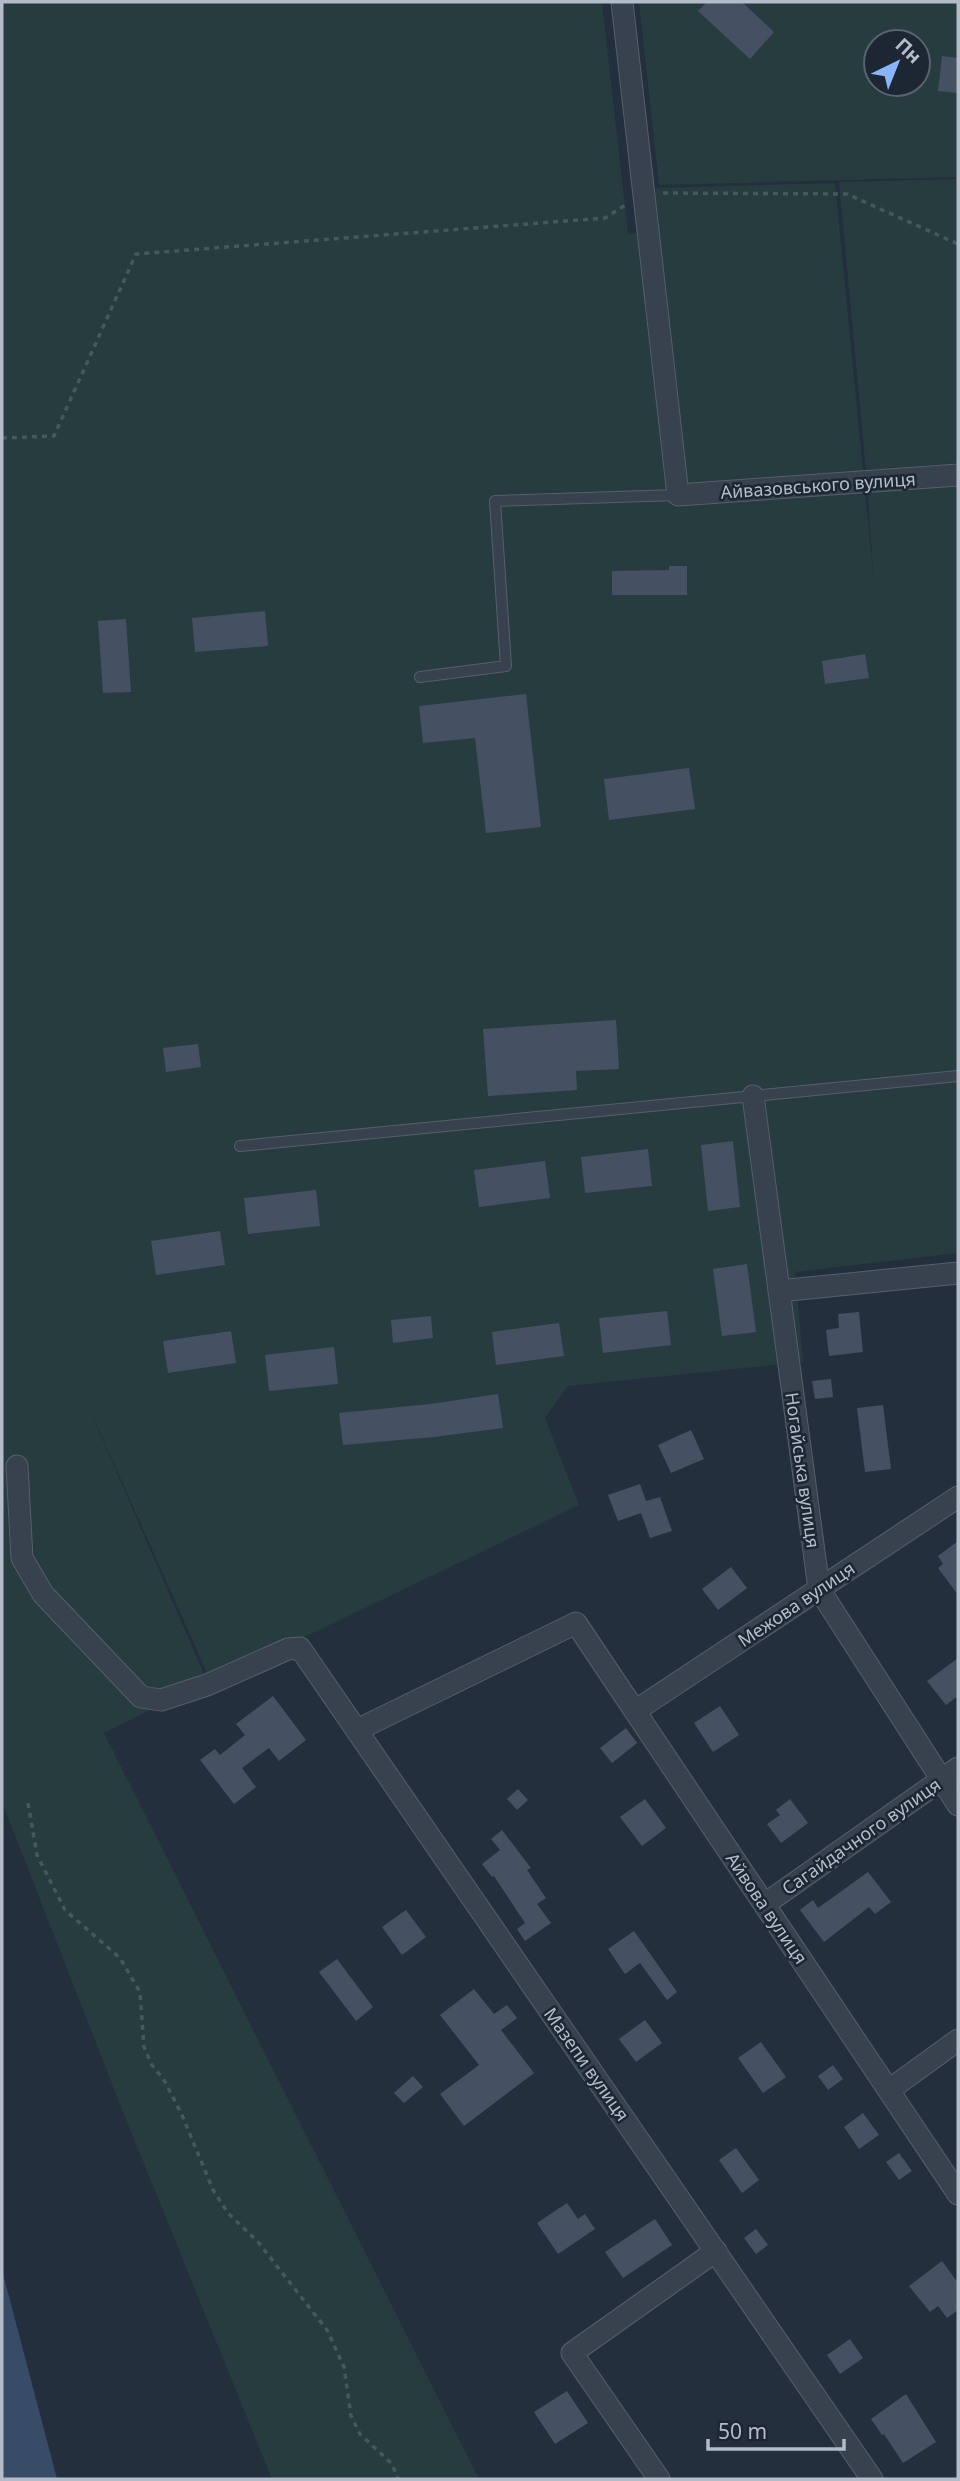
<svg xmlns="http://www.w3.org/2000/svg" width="960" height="2481" viewBox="0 0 960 2481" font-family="'Noto Sans',sans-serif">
<rect width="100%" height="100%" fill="#242f3e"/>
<g fill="#263c3f" fill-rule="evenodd">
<path d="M2,2h600l26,232 31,-2 -4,-44 180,-5 39,400 -7,-97 91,-6v773l-163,19 8,90 -235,24 -23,32 34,87 -368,177 -132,-297 128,296 -103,52 375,746h-207l-149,-367 -121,-310z"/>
<path d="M639,2h319v175l-299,8zM876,42h42v42h-42z"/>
<path d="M958,179v284l-92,7 -27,-288z"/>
</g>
<path fill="#394c67" d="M2,2270l55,209h-55z"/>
<g fill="#455162">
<path d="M707,2h35l32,30 -24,27 -52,-48z"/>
<path d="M942,56l16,2v35l-20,-2z"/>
<path d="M669,566h18v29h-75v-24l57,-1z"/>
<path d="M265,611l3,35 -73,6 -3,-34z"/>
<path d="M126,619l5,73 -28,1 -5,-72z"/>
<path d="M865,654l4,24 -44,6 -3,-23z"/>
<path d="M526,694l15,133 -55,6 -11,-95 -52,5 -4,-37z"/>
<path d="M689,768l6,41 -86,11 -5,-41z"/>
<path d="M616,1020l3,49 -43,2 1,19 -89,6 -5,-67z"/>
<path d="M198,1044l3,23 -35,5 -3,-24z"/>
<path d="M733,1141l7,66 -32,4 -7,-66z"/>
<path d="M648,1149l4,37 -67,7 -4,-36z"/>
<path d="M545,1161l5,37 -71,9 -5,-37z"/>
<path d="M316,1190l4,36 -72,8 -4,-36z"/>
<path d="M220,1231l5,34 -69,10 -5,-34z"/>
<path d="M747,1264l9,68 -34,4 -9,-67z"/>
<path d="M667,1311l4,34 -68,8 -4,-35z"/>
<path d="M859,1312l4,40 -34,4 -3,-26 13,-2 -1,-14z"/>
<path d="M431,1316l2,22 -40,5 -2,-23z"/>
<path d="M559,1323l5,33 -68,9 -4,-33z"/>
<path d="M231,1331l5,32 -68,10 -5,-32z"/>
<path d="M334,1347l4,37 -69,7 -4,-36z"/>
<path d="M831,1379l2,18 -18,2 -3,-18z"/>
<path d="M498,1394l5,34 -69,9 -91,8 -4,-32 91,-9z"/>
<path d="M883,1405l8,64 -26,3 -8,-64z"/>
<path d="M691,1430l13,29 -33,14 -13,-28z"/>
<path d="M640,1484l6,17 14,-4 12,34 -22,7 -9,-25 -23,8 -10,-26z"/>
<path d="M958,1541v54l-20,-27 5,-4 -5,-8z"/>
<path d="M731,1567l16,21 -29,22 -16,-21z"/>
<path d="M958,1658v38l-12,9 -19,-24z"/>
<path d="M273,1696l33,44 -27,21 -10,-13 -27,20 14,19 -22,17 -34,-44 15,-11 5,6 25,-20 -9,-11z"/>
<path d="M720,1706l19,29 -26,17 -19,-29z"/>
<path d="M626,1728l11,15 -25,20 -12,-15z"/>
<path d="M518,1789l10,11 -11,10 -10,-11z"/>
<path d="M645,1799l21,29 -24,18 -22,-29z"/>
<path d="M790,1799l18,24 -27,20 -14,-19 13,-9 -4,-5z"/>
<path d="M502,1830l29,38 -4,2 19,28 -9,6 14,19 -26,18 -8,-12 8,-6 -31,-47 -2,1 -10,-13 18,-14 -9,-11z"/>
<path d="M868,1872l23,30 -16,12 -6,-7 -45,35 -24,-32 13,-10 5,8z"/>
<path d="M406,1910l20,27 -24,18 -20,-28z"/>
<path d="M634,1931l43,61 -10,8 -27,-37 -15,11 -17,-25z"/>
<path d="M337,1959l36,48 -17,14 -37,-49z"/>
<path d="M474,1989l20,25 13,-9 10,13 -16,12 33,43 -70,53 -24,-32 39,-29 -39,-50z"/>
<path d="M645,2020l17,23 -26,19 -17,-23z"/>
<path d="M761,2042l25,35 -23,16 -25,-35z"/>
<path d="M833,2065l10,14 -15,11 -10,-14z"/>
<path d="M413,2076l10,11 -19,16 -10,-10z"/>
<path d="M863,2113l16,22 -20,14 -15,-22z"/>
<path d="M736,2148l23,32 -17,13 -23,-33z"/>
<path d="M899,2153l13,18 -13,9 -13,-18z"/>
<path d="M567,2203l11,16 7,-5 10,15 -37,25 -21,-31z"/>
<path d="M655,2219l17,26 -49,33 -18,-26z"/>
<path d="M756,2229l12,16 -12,9 -12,-16z"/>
<path d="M942,2261l16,22v27l-11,8 -9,-12 -8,6 -21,-26z"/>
<path d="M850,2339l13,19 -23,16 -13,-19z"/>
<path d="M567,2391l21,32 -33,21 -21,-32z"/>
<path d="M906,2394l30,48 -33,21 -19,-29 -2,1 -11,-16z"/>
</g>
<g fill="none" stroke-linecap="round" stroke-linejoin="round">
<defs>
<g id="service">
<path d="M420,677l86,-11 -11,-165 183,-6"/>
<path d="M240,1146l718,-70"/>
</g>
<g id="minor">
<path d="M622,2l56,493 280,-20"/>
<path d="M753,1096l66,493 139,216"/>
<path d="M779,1291l179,-18"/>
<path d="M17,1466l5,92 21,36 98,103 20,3 46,-15 81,-36 12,-1 572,831"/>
<path d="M635,1711l323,-214"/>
<path d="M357,1730l219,-107 382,571"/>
<path d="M765,1904l193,-136"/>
<path d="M889,2090l69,-50"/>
<path d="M659,2479l-87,-126 144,-102"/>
</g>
</defs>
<use href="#service" stroke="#565f6c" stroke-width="12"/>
<use href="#minor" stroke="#565f6c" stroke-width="23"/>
<g stroke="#44595c" stroke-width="3.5" stroke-dasharray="5 5" stroke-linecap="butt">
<path d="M663,193l184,1 111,50"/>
<path d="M2,438l52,-2 82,-182 469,-36 22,-14"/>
<path d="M28,1803l9,52 28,55 55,48 20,34 4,55 8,18 12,15 18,35 31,75 15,23 30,29 69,88 17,37 7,49 9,18 32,30 6,15"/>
</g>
<use href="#service" stroke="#38414e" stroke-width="10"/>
<use href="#minor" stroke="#38414e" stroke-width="21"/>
</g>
<g text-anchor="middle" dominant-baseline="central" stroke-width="5" stroke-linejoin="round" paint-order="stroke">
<g font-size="18" fill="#b4bcc9" stroke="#1d2633">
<text transform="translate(818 485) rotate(-4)">Айвазовського вулиця</text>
<text transform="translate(803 1470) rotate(82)">Ногайська вулиця</text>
<text transform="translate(796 1604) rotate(-34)">Межова вулиця</text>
<text transform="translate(861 1836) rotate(-35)">Сагайдачного вулиця</text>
<text transform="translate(767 1908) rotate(56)">Айвова вулиця</text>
<text transform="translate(587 2064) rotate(55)">Мазепи вулиця</text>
</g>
</g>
<rect width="960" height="2481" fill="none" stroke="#b4bcc9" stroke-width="7"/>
<g transform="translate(897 63) rotate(43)"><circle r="33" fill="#1d2633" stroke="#59626f" stroke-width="2"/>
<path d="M0-5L12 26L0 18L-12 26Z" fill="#8ab4f8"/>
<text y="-10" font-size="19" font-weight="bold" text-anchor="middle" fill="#b4bcc9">Пн</text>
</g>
<path d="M708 2439v10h136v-10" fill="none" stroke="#b4bcc9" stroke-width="3.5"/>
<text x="718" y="2439" font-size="21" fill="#b4bcc9" stroke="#1d2633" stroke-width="5" paint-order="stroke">50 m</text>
</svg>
